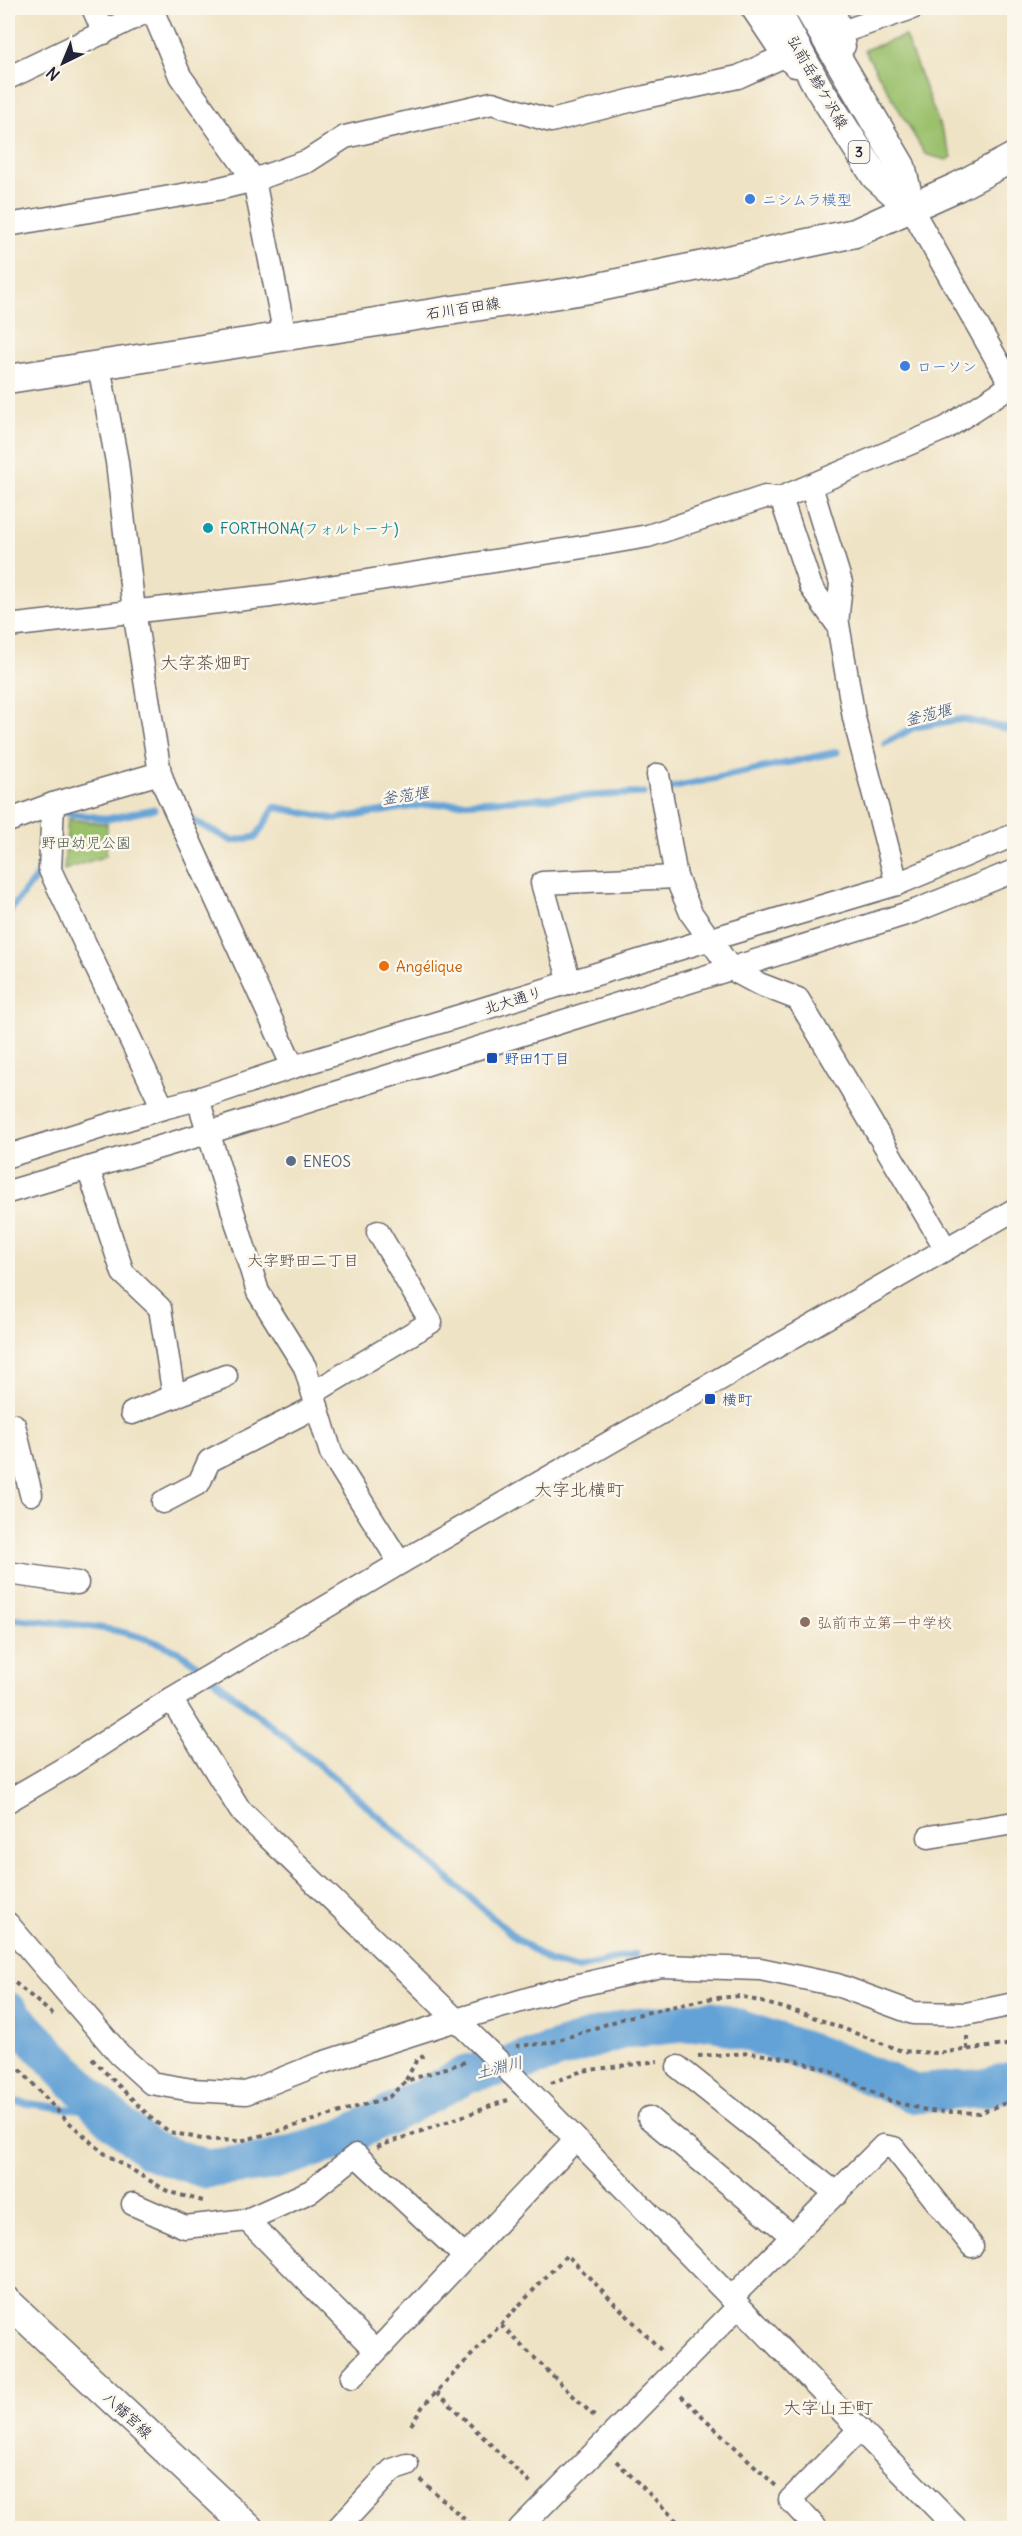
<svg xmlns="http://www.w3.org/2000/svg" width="1022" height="2536" viewBox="0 0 1022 2536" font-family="Delius,'Klee One',sans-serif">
<rect width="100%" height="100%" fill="#fbf7ec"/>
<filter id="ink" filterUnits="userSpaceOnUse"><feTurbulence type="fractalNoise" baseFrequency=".0167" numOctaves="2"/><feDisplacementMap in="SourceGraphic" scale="12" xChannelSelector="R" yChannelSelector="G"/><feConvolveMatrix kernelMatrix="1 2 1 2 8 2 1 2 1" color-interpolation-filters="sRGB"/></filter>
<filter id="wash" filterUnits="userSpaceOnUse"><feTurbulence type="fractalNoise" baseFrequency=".008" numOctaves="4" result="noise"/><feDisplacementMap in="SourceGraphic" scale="24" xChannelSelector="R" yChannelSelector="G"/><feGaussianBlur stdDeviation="1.35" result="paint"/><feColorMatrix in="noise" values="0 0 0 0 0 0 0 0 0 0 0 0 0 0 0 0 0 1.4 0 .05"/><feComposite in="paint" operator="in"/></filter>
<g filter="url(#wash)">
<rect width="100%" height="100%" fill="#efe3c5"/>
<g fill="#9ac06b" stroke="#5e7153" stroke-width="1.5">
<path d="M905,36l47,121 -6,3 -21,-6 -61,-104z"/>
<path d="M68,819l39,5 -1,32 -42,14z"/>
</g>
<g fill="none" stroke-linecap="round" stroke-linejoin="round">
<g stroke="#63a2d6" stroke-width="7">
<path d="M885,743l30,-16 48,-8 51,11"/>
<path d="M670,788l167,-36"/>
<path d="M68,813l40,6 46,-10"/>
<path d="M192,820l40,21 24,-4 19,-30 60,12 86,-14 223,-12"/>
<path d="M8,913l30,-38 2,-11"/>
<path d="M8,1618c60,6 125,7 179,39l149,122 180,159 34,24 27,7 58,-15"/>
<path d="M8,2096l9,6 90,12"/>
</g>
<path stroke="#63a2d6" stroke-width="39" d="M8,2011l99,103 43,36 56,19 65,-8 66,-20 133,-68 44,-9 110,-35 88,-9 117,39 86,35 69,-6 30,-8"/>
</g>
</g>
<g filter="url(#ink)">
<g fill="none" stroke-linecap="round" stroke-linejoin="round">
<defs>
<g id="minor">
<path d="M93,8l11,25"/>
<path d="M752,8l32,48 11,10"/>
<path d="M834,8l10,38"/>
<path d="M152,9l28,67 74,104 31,156"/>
<path d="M842,32l70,-24"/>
<path d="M8,78l146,-70"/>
<path d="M911,208l103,182"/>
<path d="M8,225l209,-36 37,-9 54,-19 37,-24 147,-34 59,18 94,-24 93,-20 46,-21"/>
<path d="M99,366l18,96 17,149 26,162 6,17 127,277"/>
<path d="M781,498l30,89 26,37 4,-41 -30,-97"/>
<path d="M837,618l17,100 43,166"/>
<path d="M8,626l263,-30 331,-52 46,-8 117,-39 16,1 165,-70 66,-43"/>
<path d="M658,775l18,102 15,36 40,56 28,15 39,15 148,250"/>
<path d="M53,804l-3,66 113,238"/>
<path d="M8,821l45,-17 107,-31"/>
<path d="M570,983l-28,-100 134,-6"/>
<path d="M198,1099l60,193 47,75 26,86 69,110"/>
<path d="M8,1156l155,-48 35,-9 95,-32 395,-121 209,-62 117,-49"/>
<path d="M88,1168l35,105 37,35 14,89"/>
<path d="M8,1192l199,-59 708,-222 99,-40"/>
<path d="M313,1393l118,-71 -53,-90"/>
<path d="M132,1413l94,-37"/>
<path d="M8,1426l6,-1 17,69"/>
<path d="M163,1502l36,-19 10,-22 108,-55"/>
<path d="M8,1573l69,10"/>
<path d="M171,1699l69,111 238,231"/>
<path d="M8,1801l60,-35 103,-67 229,-136 614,-353"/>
<path d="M929,1837l85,-14"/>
<path d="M8,1924l111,130 32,29 41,7 54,3 73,-29 137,-44 102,-30 103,-24 99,3 77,16 76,28 53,1 48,-10"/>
<path d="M678,2067l159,127"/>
<path d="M524,2086l432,442"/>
<path d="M649,2118l143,118"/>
<path d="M133,2204l52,23 62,-7 64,-29 45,-36 109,102"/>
<path d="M247,2220l129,131"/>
<path d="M731,2298l152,-152 11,2 78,98"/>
<path d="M352,2377l223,-237"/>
<path d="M338,2528l54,-58 15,-5"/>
<path d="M520,2528l219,-222"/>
<path d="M816,2528l-26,-28 70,-71"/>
</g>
<g id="major">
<path d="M775,8l43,79 57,89 36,32"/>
<path d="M808,8l93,158 10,42"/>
<path d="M8,379l582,-90 265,-56 102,-46 57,-30"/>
<path d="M8,2302l241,226"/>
</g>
</defs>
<use href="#minor" stroke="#6a666b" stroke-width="25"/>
<use href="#major" stroke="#6a666b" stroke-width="31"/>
<g stroke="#6a666b" stroke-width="4" stroke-dasharray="4.5 4.5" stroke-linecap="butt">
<path d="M8,1977l48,40"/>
<path d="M967,2036v14"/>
<path d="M516,2046l34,-3 78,-26 78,-18 34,-3 65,18 97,37 35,2 77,-9"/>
<path d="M8,2056l55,61 41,36 65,39 34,9"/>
<path d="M698,2056l53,-3 40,6 35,10 65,32 39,10 49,2 35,-13"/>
<path d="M92,2059l62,62 16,11 32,7 38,2 32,-8 117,-36 17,-16 62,-20"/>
<path d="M406,2080l10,-19 10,-7"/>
<path d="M551,2083l31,-12 76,-10"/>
<path d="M377,2147l131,-47"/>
<path d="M501,2325l96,94"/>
<path d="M437,2392l96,94"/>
<path d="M681,2396l95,90"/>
<path d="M411,2425l12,-19 144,-151 96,97"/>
<path d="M616,2461l68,67"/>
<path d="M421,2480l53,48"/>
</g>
<use href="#minor" stroke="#fff" stroke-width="22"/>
<use href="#major" stroke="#fff" stroke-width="28"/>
<defs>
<path id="minor-bridge" d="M478,2041l46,45"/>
</defs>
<use href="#minor-bridge" stroke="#6a666b" stroke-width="25" stroke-linecap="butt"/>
<use href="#minor-bridge" stroke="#fff" stroke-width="22"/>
</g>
</g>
<g fill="#3f7fe0" stroke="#fbf7ec" stroke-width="2">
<circle cx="750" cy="199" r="6"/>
<circle cx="905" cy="366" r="6"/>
</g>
<circle fill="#0f9aa8" stroke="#fbf7ec" stroke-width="2" cx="208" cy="528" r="6"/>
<circle fill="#e8710a" stroke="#fbf7ec" stroke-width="2" cx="384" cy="966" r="6"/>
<g fill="#1a4fb4" stroke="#fbf7ec" stroke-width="2">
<rect x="486" y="1052" width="12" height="12" rx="3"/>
<rect x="704" y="1393" width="12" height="12" rx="3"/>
</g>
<circle fill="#5c6f8a" stroke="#fbf7ec" stroke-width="2" cx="291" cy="1161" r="6"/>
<circle fill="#8d6e63" stroke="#fbf7ec" stroke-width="2" cx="805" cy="1622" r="6"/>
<g text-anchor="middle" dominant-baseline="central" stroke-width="5" stroke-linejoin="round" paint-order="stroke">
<rect fill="#fbf7ec" stroke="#636270" stroke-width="1.5" x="848.5" y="141" width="21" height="22" rx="4.5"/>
<g font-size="14" font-weight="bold" fill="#22223b">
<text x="859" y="152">3</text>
</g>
<g font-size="15" fill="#22223b" stroke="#fbf7ec">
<text transform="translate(818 82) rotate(60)">弘前岳鰺ケ沢線</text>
<text transform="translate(463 308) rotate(-9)">石川百田線</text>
<text transform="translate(513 1000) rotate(-17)">北大通り</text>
<text transform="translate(128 2415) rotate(43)">八幡宮線</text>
</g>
<g font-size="15" fill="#366cbe" stroke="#fbf7ec" text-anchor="start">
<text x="762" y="199">ニシムラ模型</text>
<text x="917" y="366">ローソン</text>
</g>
<g font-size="15" fill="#0d838f" stroke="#fbf7ec" text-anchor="start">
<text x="220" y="528">FORTHONA(フォルトーナ)</text>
</g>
<g font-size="15" fill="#4c594c" stroke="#fbf7ec">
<text x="86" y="842">野田幼児公園</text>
</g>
<g font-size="15" fill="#c56008" stroke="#fbf7ec" text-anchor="start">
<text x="396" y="966">Angélique</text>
</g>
<g font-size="15" fill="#164399" stroke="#fbf7ec" text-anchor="start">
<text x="504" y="1058">野田1丁目</text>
<text x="722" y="1399">横町</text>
</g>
<g font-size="15" fill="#4e5e75" stroke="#fbf7ec" text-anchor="start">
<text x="303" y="1161">ENEOS</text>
</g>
<g font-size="15" fill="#785e54" stroke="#fbf7ec" text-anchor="start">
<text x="817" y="1622">弘前市立第一中学校</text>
</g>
<g font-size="16" font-style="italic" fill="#3c5579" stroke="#fbf7ec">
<text transform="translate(928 714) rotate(-14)">釜萢堰</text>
<text transform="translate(405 795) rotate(-8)">釜萢堰</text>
<text transform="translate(499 2067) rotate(-14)">土淵川</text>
</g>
<g font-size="16" fill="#5e4d45" stroke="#fbf7ec">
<text x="303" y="1260">大字野田二丁目</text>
</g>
<g font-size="18" fill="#5e4d45" stroke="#fbf7ec">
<text x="205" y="662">大字茶畑町</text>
<text x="579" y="1489">大字北横町</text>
<text x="828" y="2407">大字山王町</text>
</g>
</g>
<rect width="1022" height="2536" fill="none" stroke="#fbf7ec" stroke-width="30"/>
<g transform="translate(63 63) rotate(223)" stroke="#fbf7ec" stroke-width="4.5" paint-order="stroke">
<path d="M0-4.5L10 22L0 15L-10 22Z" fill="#22223b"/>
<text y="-9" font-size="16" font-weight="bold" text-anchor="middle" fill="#22223b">N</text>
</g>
</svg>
